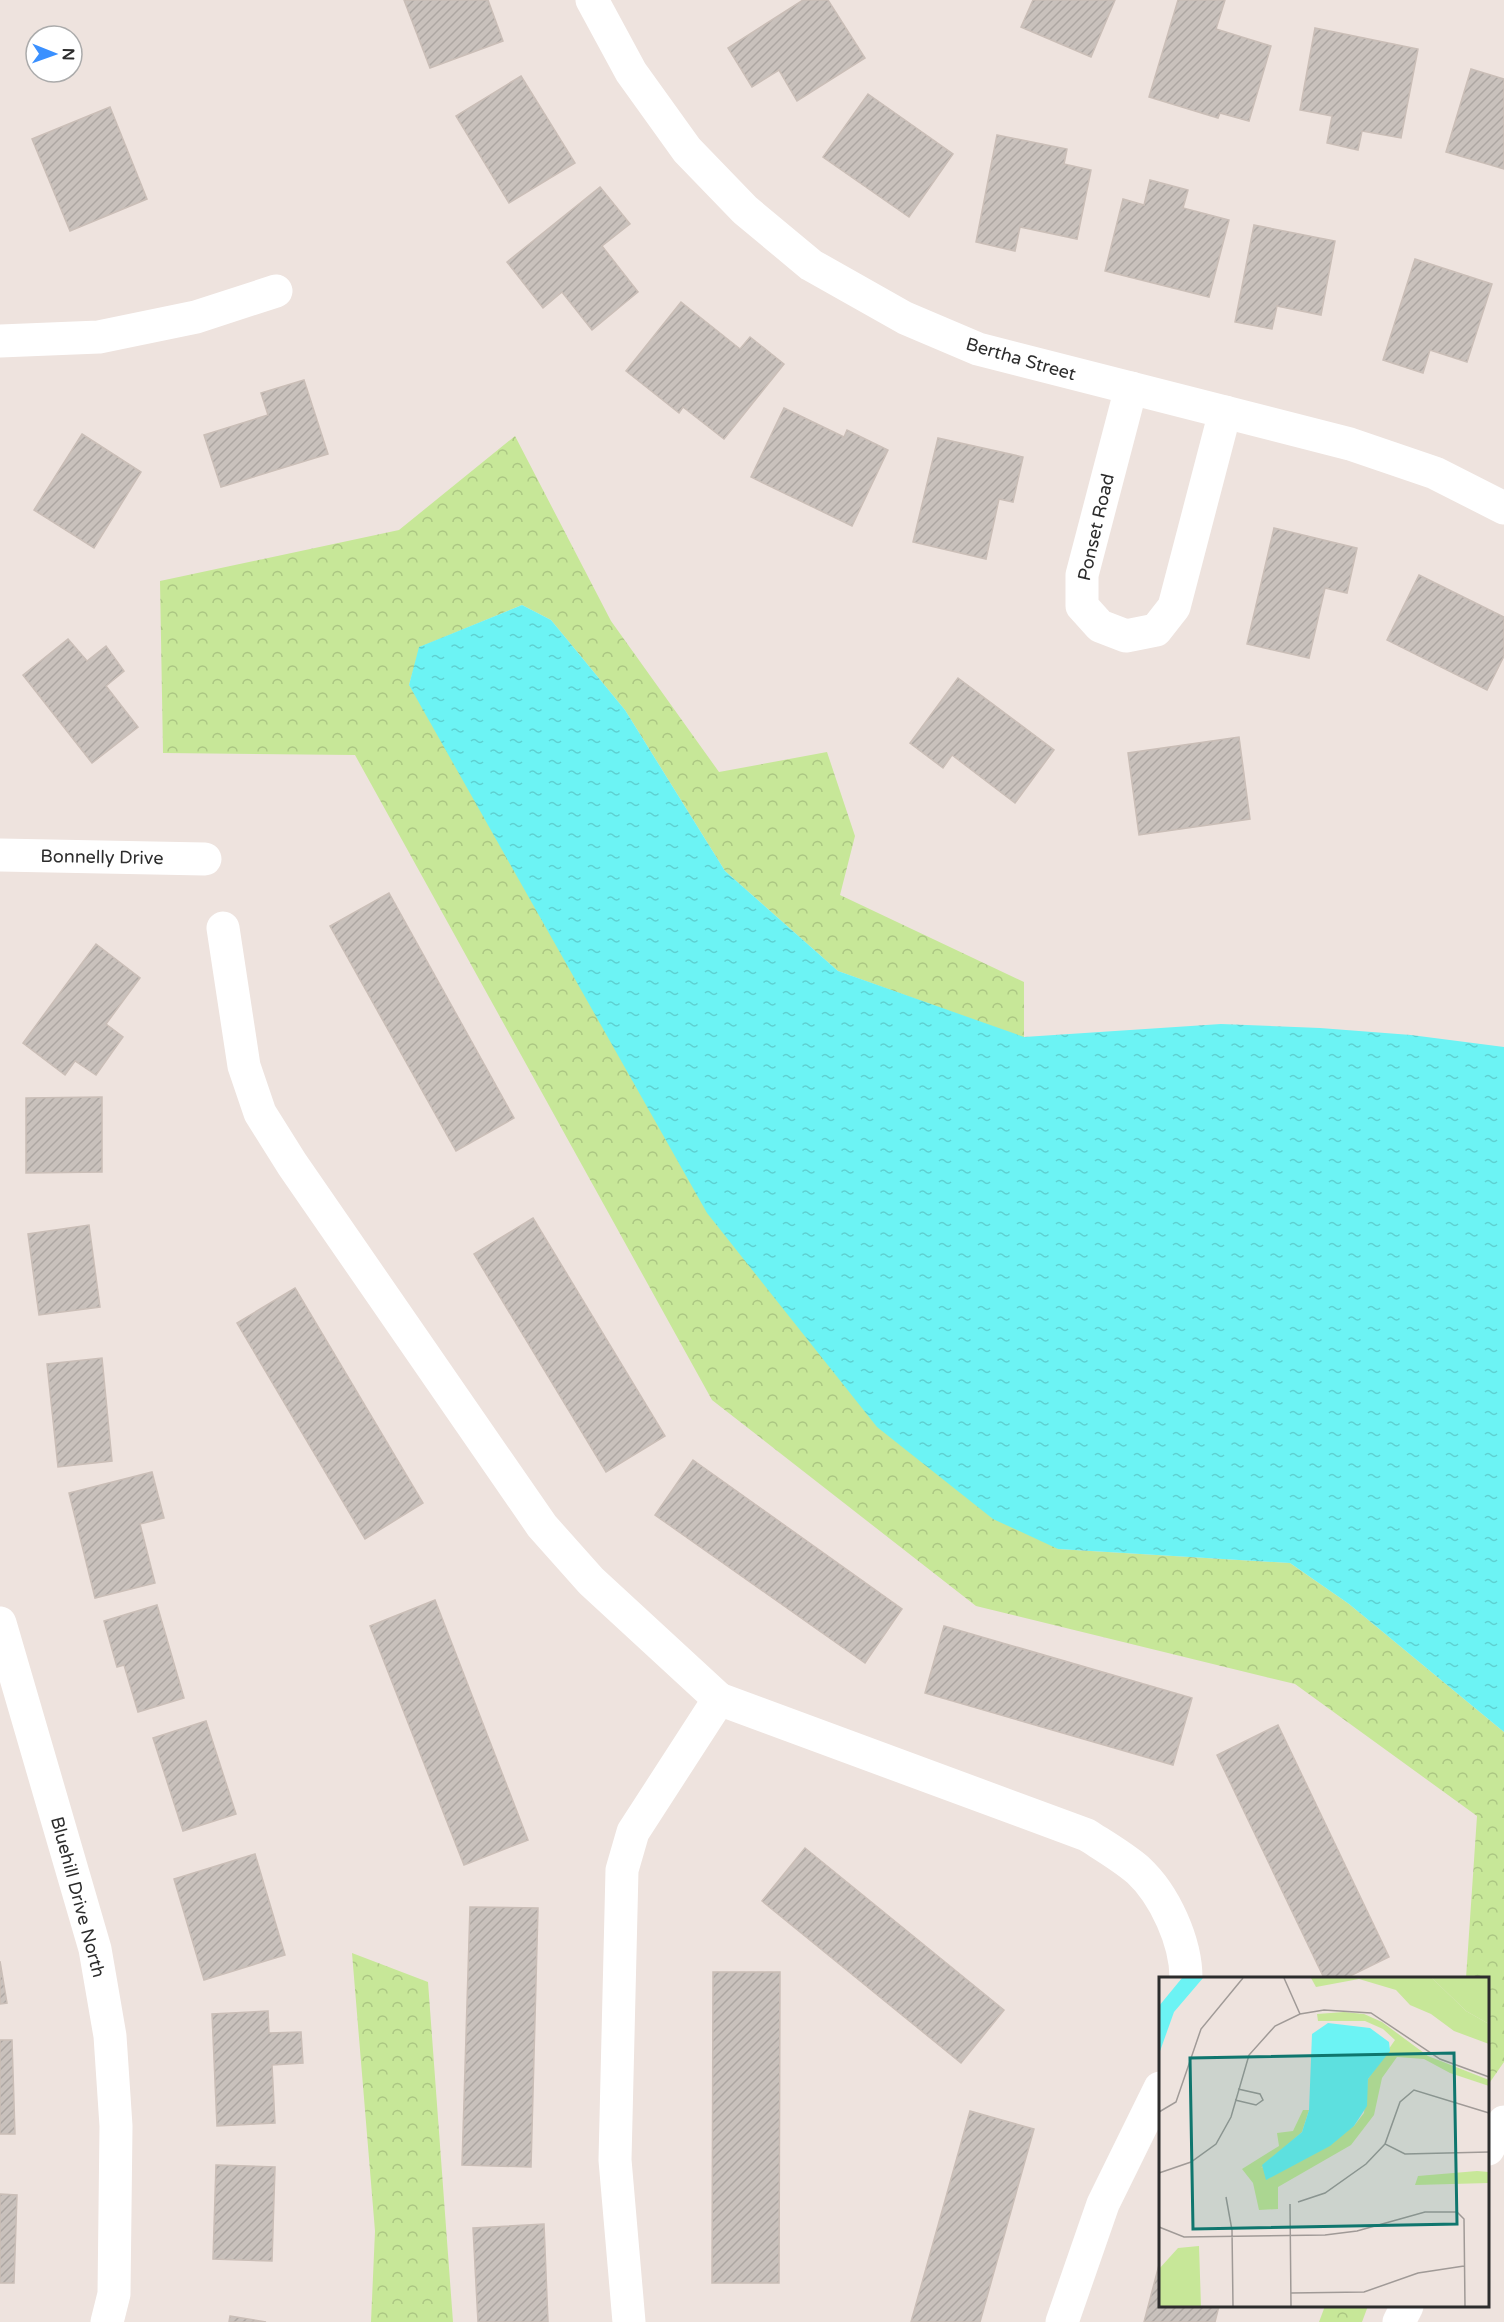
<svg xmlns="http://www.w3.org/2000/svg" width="1504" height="2322" viewBox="0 0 1504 2322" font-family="'Varela Round',sans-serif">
<defs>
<pattern id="forest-crowns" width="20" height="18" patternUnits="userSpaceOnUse" patternTransform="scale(1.5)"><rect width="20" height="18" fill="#c7e798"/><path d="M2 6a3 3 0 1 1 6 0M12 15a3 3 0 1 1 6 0" fill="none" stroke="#abc683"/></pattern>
<pattern id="water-ripples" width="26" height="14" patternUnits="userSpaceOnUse" patternTransform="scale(1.5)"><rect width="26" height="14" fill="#6cf3f4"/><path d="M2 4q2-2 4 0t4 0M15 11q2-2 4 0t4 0" fill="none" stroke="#5ed0d1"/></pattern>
<pattern id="building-hatch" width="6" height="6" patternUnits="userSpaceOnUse" patternTransform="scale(1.5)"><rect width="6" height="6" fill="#c9c1bc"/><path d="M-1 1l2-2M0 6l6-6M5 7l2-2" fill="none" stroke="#ada6a2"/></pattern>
</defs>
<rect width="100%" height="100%" fill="#eee3de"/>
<g fill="url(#forest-crowns)">
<path d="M515,436l96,185 108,151 108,-20 28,84 -15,59 184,87v56l-186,-67 -113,-100 -100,-161 -74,-90 -29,-15 -102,42 -11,38 649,864 232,14 59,41 155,128v330l-16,23v-107h-22l11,-162 -182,-132 -319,-78 -264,-206 -357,-645 -192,-2 -3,-172 239,-51z"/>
<path d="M352,1953l76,29 25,340h-82l4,-91z"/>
<path d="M1325,2306h43l-6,16h-43z"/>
</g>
<path fill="url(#water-ripples)" d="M522,605l29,15 74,90 100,161 113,100 186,66 197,-13 99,4 91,7 93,12v685l-155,-128 -59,-41 -232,-14 -65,-30 -116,-92 -170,-214 -298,-528 10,-38z"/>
<g fill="url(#building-hatch)" stroke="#cabeb7" stroke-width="1.5">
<path d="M404,0h84l15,41 -73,27z"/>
<path d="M803,0h25l37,58 -68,43 -18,-31 -27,17 -24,-39z"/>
<path d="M1033,0h82l-24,57 -70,-30z"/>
<path d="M1178,0h47l-9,29 55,17 -22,75 -29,-8 -2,5 -69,-21z"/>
<path d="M1315,28l103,21 -17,89 -39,-7 -4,19 -31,-7 5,-27 -32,-6z"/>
<path d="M1471,69l33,10v90l-58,-17z"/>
<path d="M521,76l54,87 -66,40 -53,-87z"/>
<path d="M868,94l85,60 -44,63 -86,-60z"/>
<path d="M110,107l37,92 -77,32 -38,-92z"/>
<path d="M997,135l70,14 -3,15 27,6 -14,69 -57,-12 -5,24 -39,-9z"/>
<path d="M1150,180l38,10 -5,18 46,12 -20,77 -104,-26 18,-72 21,6z"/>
<path d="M600,187l30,37 -28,22 36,46 -46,38 -30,-38 -19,16 -36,-46z"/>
<path d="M1254,225l81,16 -14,74 -44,-9 -5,23 -37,-7z"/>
<path d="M1415,259l77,25 -25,78 -37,-12 -7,23 -40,-13z"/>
<path d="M681,302l59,47 10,-12 34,27 -60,75 -41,-32 -4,6 -53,-42z"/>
<path d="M304,380l24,74 -107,33 -17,-52 64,-20 -7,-22z"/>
<path d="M784,408l60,29 3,-7 41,20 -36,76 -101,-49z"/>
<path d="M82,434l59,38 -47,76 -60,-38z"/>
<path d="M938,438l85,19 -10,45 -14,-3 -13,60 -73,-17z"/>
<path d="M1274,528l83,20 -10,45 -22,-5 -16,70 -62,-14z"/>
<path d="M1419,575l85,42v39l-17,34 -100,-50z"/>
<path d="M68,639l19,22 19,-15 18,25 -18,15 32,41 -46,36 -69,-88z"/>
<path d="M958,678l96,72 -39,53 -63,-48 -9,13 -33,-25z"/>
<path d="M1239,737l11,82 -111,16 -11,-82z"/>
<path d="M389,893l125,225 -58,33 -126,-225z"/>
<path d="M96,944l44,34 -34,46 17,13 -27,38 -21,-14 -10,14 -42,-32z"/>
<path d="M102,1097v75l-76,1v-75z"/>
<path d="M533,1218l132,218 -59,36 -132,-218z"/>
<path d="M89,1225l11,82 -61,8 -11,-81z"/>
<path d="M295,1288l128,215 -58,36 -128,-216z"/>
<path d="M102,1358l10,103 -54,6 -11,-103z"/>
<path d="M693,1460l209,149 -37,54 -210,-148z"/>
<path d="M152,1472l12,46 -24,6 15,59 -60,15 -26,-105z"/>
<path d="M435,1600l93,240 -64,25 -94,-239z"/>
<path d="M157,1605l27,93 -46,14 -14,-47 -7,2 -13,-46z"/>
<path d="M944,1626l248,72 -19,67 -248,-72z"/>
<path d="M206,1721l30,93 -53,17 -30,-93z"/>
<path d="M1278,1725l111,232 -43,21h-22l-107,-223z"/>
<path d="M805,1848l199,162 -43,53 -199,-162z"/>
<path d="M255,1854l30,101 -81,25 -30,-101z"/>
<path d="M470,1907l68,1 -7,259 -69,-2z"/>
<path d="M0,1961l7,42 -7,1z"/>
<path d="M713,1972h67l-1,311h-67z"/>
<path d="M268,2011l1,22 32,-1 2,31 -31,2 3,58 -58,3 -5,-112z"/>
<path d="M0,2040h12l3,94h-15z"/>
<path d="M970,2111l64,18 -54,193h-69z"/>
<path d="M216,2165l59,2 -3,94 -59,-2z"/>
<path d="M0,2194l17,1 -3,88h-14z"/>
<path d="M544,2224l4,98h-70l-5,-94z"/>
<path d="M1160,2261v45h59l-4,16h-71z"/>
<path d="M230,2316l36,6h-37z"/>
</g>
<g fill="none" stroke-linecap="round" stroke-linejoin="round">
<g stroke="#fff" stroke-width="33">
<path d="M592,0l39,72 56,78 58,60 66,55 94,53 73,31 372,95 85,29 69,35"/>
<path d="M0,341l99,-4 97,-20 80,-26"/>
<path d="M1131,388l-49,187v31l18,20 26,10 30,-6 18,-23 51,-195"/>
<path d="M0,855l205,4"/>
<path d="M223,928l21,138 16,47 32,51 250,362 49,55 128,118"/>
<path d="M0,1623l95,326 15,87 6,90 -2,168 -7,28"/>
<path d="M1488,2149l16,-27"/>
<path d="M629,2322l-14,-162 7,-290 11,-38 86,-133 368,136c17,11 36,22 51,35 27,25 48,72 48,108"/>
<path d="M1062,2322l41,-118 57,-116"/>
<path d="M1399,2322l8,-16"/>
</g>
</g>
<g text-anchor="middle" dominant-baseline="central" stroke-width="4.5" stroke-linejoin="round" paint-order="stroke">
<g font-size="18" fill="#2c2c2c" stroke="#fff">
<text transform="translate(1021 359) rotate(16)">Bertha Street</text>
<text transform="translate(1096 527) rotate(-77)">Ponset Road</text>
<text transform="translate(102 857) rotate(1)">Bonnelly Drive</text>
<text transform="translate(78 1897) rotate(75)">Bluehill Drive North</text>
</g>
</g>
<g transform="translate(1159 1977)">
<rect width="330" height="330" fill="#eee3de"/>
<path d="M152,1h121l34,33 23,13v20l-35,-13 -23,-17 -21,-9 -14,-15 -37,-11 -43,8zM185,35l20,2 18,8 46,34 61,24v6l-39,-13 -26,-14 -27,-2 -15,21 -8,37 -23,30 -73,42v22l-19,1 -6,-27 -11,-14 37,-23 -2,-13 16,-2 10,-21h6l-7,22 -41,36 93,-42 10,-13 4,-34 27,-39 -12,-11 -18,-8h-47l-1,-7zM318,194l12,1v11l-74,2 3,-9zM40,269l2,60h-42v-37l19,-21z" fill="#c7e798"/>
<path d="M273,1h57v46l-23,-13z" fill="#c7e798"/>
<path d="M23,1h21l-29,34 -15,42v-48zM169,46l42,5 19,14 1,9 -22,28 -1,27 -13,20 -24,20 -64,34 -4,-15 40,-33 7,-22 3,-76z" fill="#6cf3f4"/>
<path fill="none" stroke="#a09a97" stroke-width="1.5" d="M125,1l16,36M76,123l21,5 7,-5 -3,-6 -22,-5M0,135l17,-10 25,-73 42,-51M330,136l-75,-23 -14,12 -15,42 20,10 84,-2M0,196l32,-11 25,-18 15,-27 18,-62 26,-29 25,-12 24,-4 47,3 69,46 49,18M67,220l6,33 1,76M139,225l27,-9 41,-29 19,-20M131,227l1,102M0,250l25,10 141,-2 32,-4 68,-19h32l7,7 1,87M132,316l73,-1 54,-19 46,-7"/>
<path fill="#0f766e" fill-opacity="0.15" stroke="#0f766e" stroke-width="3" d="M295,76l3,171 -264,5 -3,-171z"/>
<rect width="330" height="330" fill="none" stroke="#2c2c2c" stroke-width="3"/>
</g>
<g transform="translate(54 54) rotate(91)"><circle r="28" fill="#ffffff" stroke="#ababab" stroke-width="1.5"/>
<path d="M0-4.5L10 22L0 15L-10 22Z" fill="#3a90ff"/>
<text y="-9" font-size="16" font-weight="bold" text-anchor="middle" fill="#2c2c2c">N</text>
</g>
</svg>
